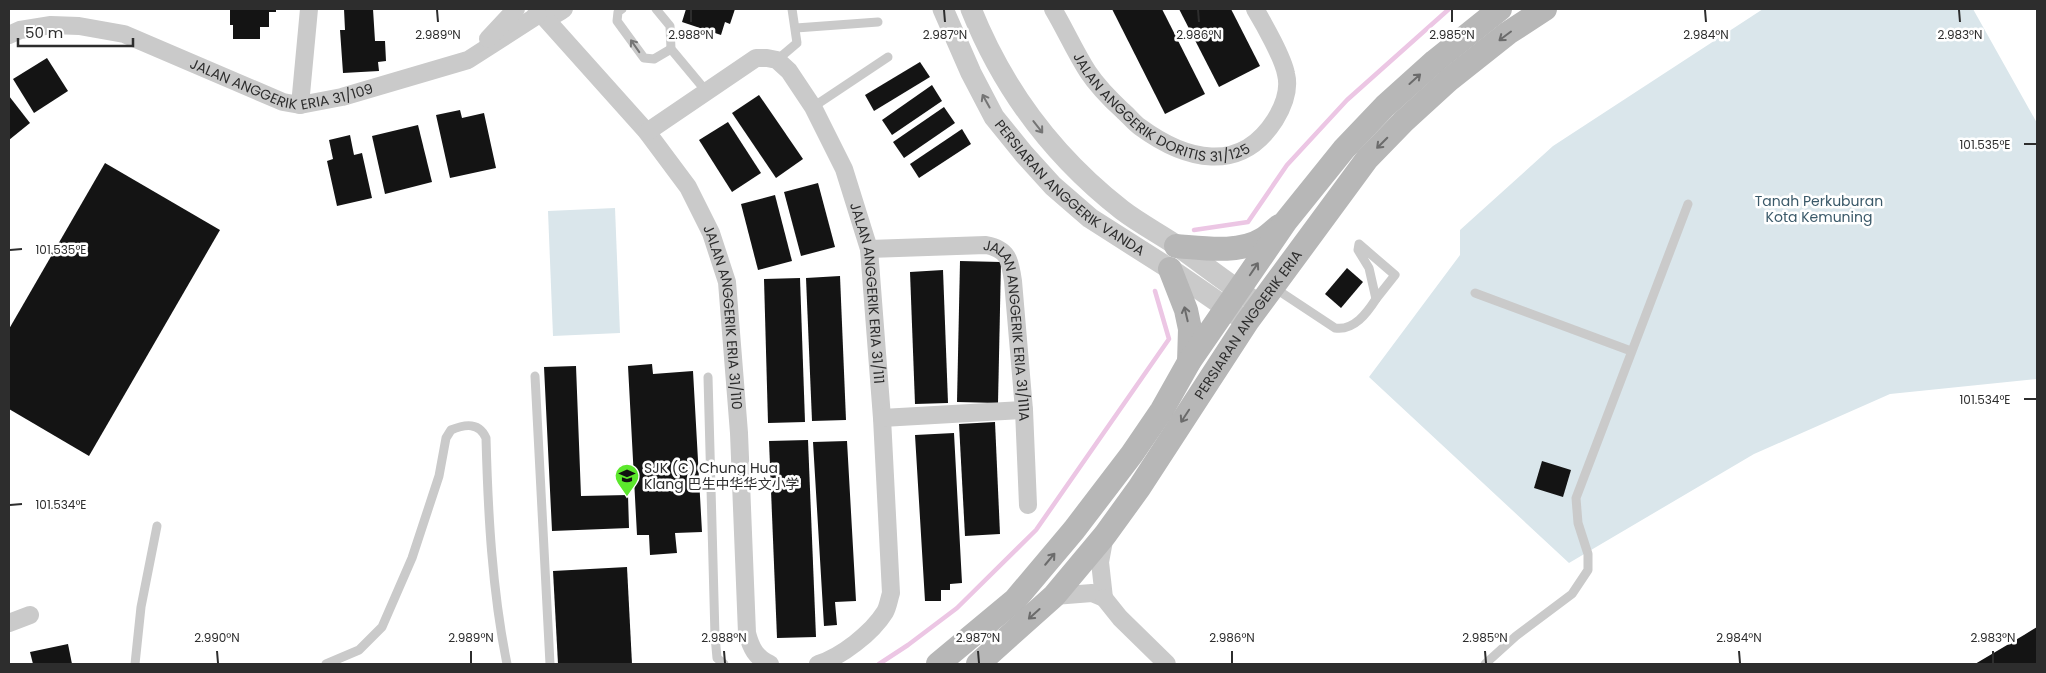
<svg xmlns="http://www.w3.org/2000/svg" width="2046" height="673" viewBox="0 0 2046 673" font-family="Poppins,'Noto Sans SC',sans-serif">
<rect width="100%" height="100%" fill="#fff"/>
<g fill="#dae6eb">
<path d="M1763,9h210l64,114v256l-147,15 -136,60 -185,109 -200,-186 91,-122v-25l93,-84z"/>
<path d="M615,208l5,125 -67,3 -5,-125z"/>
</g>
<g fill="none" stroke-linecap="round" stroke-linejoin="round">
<g stroke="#ecc6e4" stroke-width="4.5">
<path d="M1194,230l54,-8 39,-57 60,-65 102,-91"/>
<path d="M879,664l29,-19 49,-37 79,-78 133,-191 -14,-48"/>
</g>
</g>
<g fill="#141414">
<path d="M230,9h46v3h-7v15h-9v12h-27v-14h-3z"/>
<path d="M344,9h29l2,32h10l1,20 -8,1 1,9 -36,2 -3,-43h5z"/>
<path d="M686,9h49l-5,15 -5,-2 -4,13 -39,-13z"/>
<path d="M1112,9h50l43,85 -40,20z"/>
<path d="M1179,9h52l29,57 -41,21z"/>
<path d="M47,58l21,33 -34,22 -21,-34z"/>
<path d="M920,62l10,15 -56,34 -9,-16z"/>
<path d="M932,85l10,16 -50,34 -10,-15z"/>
<path d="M759,95l44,64 -27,19 -44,-65z"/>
<path d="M9,96l21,27 -21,17z"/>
<path d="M944,107l11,16 -51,35 -11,-16z"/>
<path d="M460,110l2,8 22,-5 12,55 -46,10 -14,-63z"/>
<path d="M728,122l33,51 -29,19 -33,-52z"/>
<path d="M418,125l14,57 -47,12 -13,-58z"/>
<path d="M962,129l9,15 -52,34 -9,-14z"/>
<path d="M350,135l4,20 8,-2 10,45 -35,8 -10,-45 6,-2 -4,-19z"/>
<path d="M105,163l115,67 -131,226 -80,-47v-80z"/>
<path d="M818,183l17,64 -34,9 -17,-64z"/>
<path d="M775,195l17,66 -34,9 -17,-66z"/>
<path d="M960,261l41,1 -3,141 -41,-1z"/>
<path d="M1347,268l16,14 -22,26 -16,-14z"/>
<path d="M943,270l5,133 -33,1 -5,-132z"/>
<path d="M840,276l6,144 -34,1 -6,-143z"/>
<path d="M800,278l5,144 -37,1 -4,-144z"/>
<path d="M652,364l1,10 40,-3 9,161 -27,1 2,20 -27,2 -1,-20h-12l-9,-169z"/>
<path d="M576,366l5,130 47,-1 1,33 -77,3 -8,-164z"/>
<path d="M995,422l5,112 -35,2 -6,-112z"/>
<path d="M954,433l8,150 -12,1v6h-9v11h-16l-10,-166z"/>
<path d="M808,440l8,197 -39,1 -8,-197z"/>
<path d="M847,441l9,160 -21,1 2,23 -13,1 -11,-184z"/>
<path d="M1542,461l29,9 -8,27 -29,-9z"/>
<path d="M627,567l5,97h-74l-5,-93z"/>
<path d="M2037,627v37h-62l49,-29z"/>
<path d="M68,644l4,20h-39l-3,-12z"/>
</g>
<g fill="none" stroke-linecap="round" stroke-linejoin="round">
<g stroke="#cacaca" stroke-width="9">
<path d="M622,9l-4,3 -1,9 27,37 10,1 17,-10"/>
<path d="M656,9l14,17 1,23 35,42"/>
<path d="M796,28l82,-6"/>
<path d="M777,60l20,-17 -5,-34"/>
<path d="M813,107l75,-50"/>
<path d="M1359,244l36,31 -19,24 -7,-31 -11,-18z"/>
<path d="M1273,287l62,41c19,3 32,-15 41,-29"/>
<path d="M1475,293l156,58"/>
<path d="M535,376l15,288"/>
<path d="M708,377l7,259 2,22 7,6"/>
<path d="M135,664l6,-57 16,-81"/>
<path d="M326,664l33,-14 23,-23 30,-69 27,-82 7,-38 5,-8c14,-6 28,-8 35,8 2,75 6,152 21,226"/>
<path d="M1485,664l31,-28 56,-42 16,-24v-16l-10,-31 -2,-25 112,-294"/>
</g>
<g stroke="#cacaca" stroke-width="18">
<path id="s1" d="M1053,9c12,20 22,43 35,63 10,15 22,27 35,39 6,5 11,12 17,16 45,33 100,48 135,-7 8,-13 15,-30 11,-46 -3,-16 -22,-50 -31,-65"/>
<path d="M536,14c11,5 19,2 28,-5"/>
<path id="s2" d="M544,17l103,115 41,55 23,46 16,49 12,151 8,200c4,15 9,25 23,31"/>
<path id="s3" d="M9,35l11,-5 31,-5 28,1 45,8 159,68 17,3 42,-8 126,-37 70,-45"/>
<path d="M488,39l28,-30"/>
<path d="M300,105l9,-96"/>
<path id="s4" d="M647,132l109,-74h11l10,2 12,11 24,36 31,62 25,80 13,169 9,175c-2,6 -3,14 -6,19 -13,21 -44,45 -67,52"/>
<path id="s5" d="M869,249l117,-4c22,4 24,15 27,36l11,129 4,95"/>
<path d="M882,418l142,-8"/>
<path d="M1054,596l38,-3 12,5 -4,-36 5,-27"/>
<path d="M1104,598l16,20 47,46"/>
<path d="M9,623l21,-8"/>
</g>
<g stroke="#cacaca" stroke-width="21">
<path id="s6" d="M943,9l28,64 23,44 30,37 29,32 37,32 80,51 77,53"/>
<path d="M971,9c32,80 83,148 151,201 17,13 36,23 54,35 28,20 55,41 84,60"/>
</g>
<g stroke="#b7b7b7" stroke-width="24">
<path d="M1176,246c27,2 63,8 87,-7 6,-4 11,-9 16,-13"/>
<path d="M1170,269l16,41 4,19 -1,33"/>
<path d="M938,664l77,-64 59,-70 58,-76 30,-44 27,-48 97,-141 58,-72 41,-43 50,-45 65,-52"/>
<path id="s7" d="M978,664l76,-68 51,-61 34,-47 108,-166 120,-163 37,-38 46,-42 58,-46 37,-24"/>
</g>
</g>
<defs><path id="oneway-shaft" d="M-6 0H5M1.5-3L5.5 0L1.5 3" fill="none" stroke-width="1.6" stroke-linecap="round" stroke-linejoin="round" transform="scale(1.25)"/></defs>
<g stroke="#6b6b6b">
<use href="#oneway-shaft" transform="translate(1505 36) rotate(143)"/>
<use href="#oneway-shaft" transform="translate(1415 79) rotate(-42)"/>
<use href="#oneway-shaft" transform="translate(1382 143) rotate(135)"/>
<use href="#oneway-shaft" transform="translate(1254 269) rotate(-56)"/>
<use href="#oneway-shaft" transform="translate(1186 314) rotate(-103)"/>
<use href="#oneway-shaft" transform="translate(1185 416) rotate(123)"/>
<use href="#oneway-shaft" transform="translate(1050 559) rotate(-50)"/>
<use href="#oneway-shaft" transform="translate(1034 614) rotate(138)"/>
</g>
<g stroke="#747474">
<use href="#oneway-shaft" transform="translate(635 46) rotate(-125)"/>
<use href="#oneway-shaft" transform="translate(986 101) rotate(-119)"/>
<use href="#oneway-shaft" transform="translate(1038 127) rotate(52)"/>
</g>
<path fill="none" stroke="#2d2d2d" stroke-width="2" d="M437,10l1,12M691,10v12M944,10l1,12M1198,10l1,12M1452,10v12M1705,10l1,12M1959,10l1,12M2024,144h12M10,250l12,-1M2024,399h12M10,505l12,-1M217,651l1,12M471,651v12M724,651l1,12M978,651l1,12M1232,651v12M1485,651l1,12M1739,651l1,12M1993,651v12"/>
<defs>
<symbol id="school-pin" viewBox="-11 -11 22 30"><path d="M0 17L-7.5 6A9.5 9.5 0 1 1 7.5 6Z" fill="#5ce82c" stroke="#fff"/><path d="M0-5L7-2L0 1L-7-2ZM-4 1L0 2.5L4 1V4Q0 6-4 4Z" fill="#111"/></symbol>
</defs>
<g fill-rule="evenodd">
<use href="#school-pin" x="613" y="462" width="28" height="38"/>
</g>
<g text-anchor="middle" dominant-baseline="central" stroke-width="5" stroke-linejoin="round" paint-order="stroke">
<g font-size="14" fill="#2d2d2d" stroke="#fff">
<text stroke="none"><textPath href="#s3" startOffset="286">JALAN ANGGERIK ERIA 31/109</textPath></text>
<text stroke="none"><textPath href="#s1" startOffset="158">JALAN ANGGERIK DORITIS 31/125</textPath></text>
<text stroke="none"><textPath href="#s6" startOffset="224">PERSIARAN ANGGERIK VANDA</textPath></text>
<text stroke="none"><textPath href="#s4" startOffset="409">JALAN ANGGERIK ERIA 31/111</textPath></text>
<text stroke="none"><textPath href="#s2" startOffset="360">JALAN ANGGERIK ERIA 31/110</textPath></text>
<text stroke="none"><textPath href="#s7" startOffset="436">PERSIARAN ANGGERIK ERIA</textPath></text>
<text stroke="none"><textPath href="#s5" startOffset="211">JALAN ANGGERIK ERIA 31/111A</textPath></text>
</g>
<g font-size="14" fill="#3a5969" stroke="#fff">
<text x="1819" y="201">Tanah Perkuburan<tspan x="1819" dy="16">Kota Kemuning</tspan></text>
</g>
<g font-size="14" fill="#2d2d2d" stroke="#fff" text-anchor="start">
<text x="644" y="468">SJK (C) Chung Hua<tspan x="644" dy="16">Klang 巴生中华华文小学</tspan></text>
</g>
</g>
<g font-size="12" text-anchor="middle" fill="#2d2d2d" stroke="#fff" stroke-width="5" stroke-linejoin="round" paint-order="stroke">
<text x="438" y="39">2.989°N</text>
<text x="691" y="39">2.988°N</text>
<text x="945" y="39">2.987°N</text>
<text x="1199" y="39">2.986°N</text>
<text x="1452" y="39">2.985°N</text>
<text x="1706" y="39">2.984°N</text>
<text x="1960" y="39">2.983°N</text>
<text x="1985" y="149">101.535°E</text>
<text x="61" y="254">101.535°E</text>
<text x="1985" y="404">101.534°E</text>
<text x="61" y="509">101.534°E</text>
<text x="217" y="642">2.990°N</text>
<text x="471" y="642">2.989°N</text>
<text x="724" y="642">2.988°N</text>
<text x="978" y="642">2.987°N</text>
<text x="1232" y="642">2.986°N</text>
<text x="1485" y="642">2.985°N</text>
<text x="1739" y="642">2.984°N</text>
<text x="1993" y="642">2.983°N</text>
</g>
<rect width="2046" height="673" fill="none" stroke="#2d2d2d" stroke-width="20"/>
<path d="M18 38v8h115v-8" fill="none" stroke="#2d2d2d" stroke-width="2.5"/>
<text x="25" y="38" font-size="15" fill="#2d2d2d" stroke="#ffffff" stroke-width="4" paint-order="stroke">50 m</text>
</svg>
